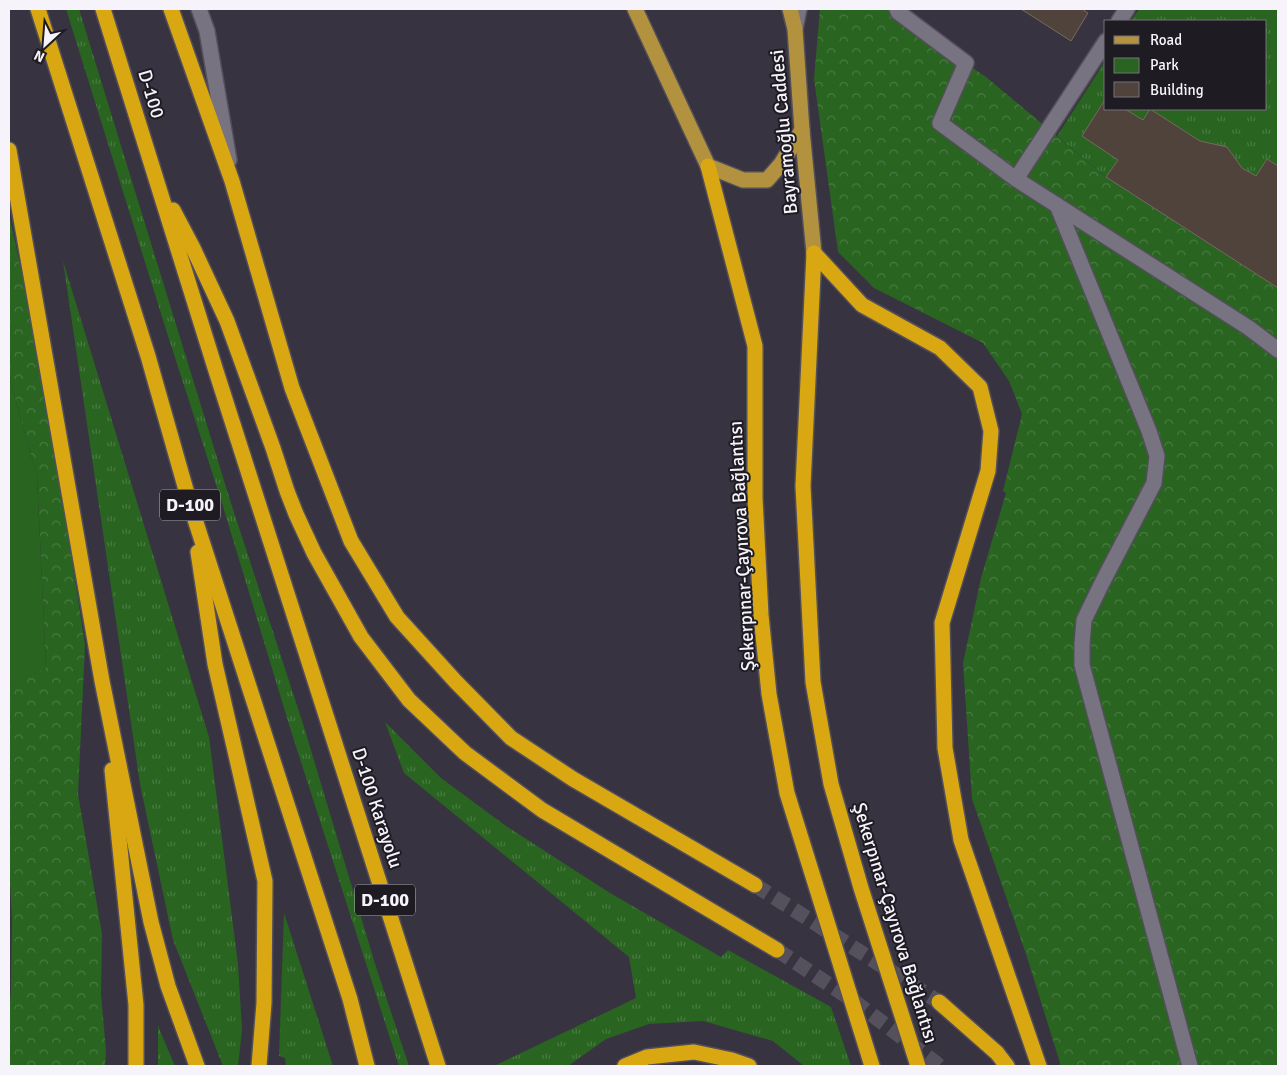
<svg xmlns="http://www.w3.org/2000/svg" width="1287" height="1075" viewBox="0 0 1287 1075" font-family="Signika,sans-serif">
<defs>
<pattern id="grass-tufts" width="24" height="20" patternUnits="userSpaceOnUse" patternTransform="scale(1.25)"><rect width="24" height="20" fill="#296421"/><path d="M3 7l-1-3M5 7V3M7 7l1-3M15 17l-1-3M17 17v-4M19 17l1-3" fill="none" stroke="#497b42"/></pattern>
<pattern id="forest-crowns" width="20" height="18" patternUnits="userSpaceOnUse" patternTransform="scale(1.25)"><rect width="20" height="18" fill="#296421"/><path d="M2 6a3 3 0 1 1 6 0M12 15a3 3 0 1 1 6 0" fill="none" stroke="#497b42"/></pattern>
</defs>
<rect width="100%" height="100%" fill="#383340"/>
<g fill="url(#grass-tufts)">
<path d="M66,9h13l151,491 74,227 72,240 33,99h-10l-108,-335 -70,-231 -53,-164z"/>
<path d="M1139,9h139v279l-172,-111 -49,-41 49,-76v49h160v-88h-135z"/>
<path d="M63,261l146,476 29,227 4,66 -4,36h-15l-50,-126 -33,-156z"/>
<path d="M385,722l56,56 65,48 104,67 111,64 7,-7 103,57 20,59h-47l-31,-25 -70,-20 -54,3 -43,15 -38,27h-74l142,-68 -7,-41 -225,-184z"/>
<path d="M284,913l49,153h-47l-1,-8 -6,-2z"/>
<path d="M158,1026l17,40h-17z"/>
</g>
<g fill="url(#forest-crowns)">
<path d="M820,9h67l99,68 120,100 172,111v778h-217l-35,-112 -54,-155 -9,-136 18,-85 25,-85 -3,-2 19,-77 -13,-33 -26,-38 -109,-55 -36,-36 -24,-173z"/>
<path d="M9,214l34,157 42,274 -7,149 24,140 -1,60 5,57 -1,15h-96v-52l2,-24 1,-72 -3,-54v-180l37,-17 -9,-191 -28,-99z"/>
</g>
<path fill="#296421" d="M9,377l28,99 9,192 -37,16z"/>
<g fill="#50433c" stroke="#776961">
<path d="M1021,9h61l6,4 -17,28z"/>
<path d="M1106,98v11h19l18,11 7,-11 50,32 27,6 15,21 14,8 11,-17 11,7v122l-172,-111 12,-17 -36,-24z"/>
</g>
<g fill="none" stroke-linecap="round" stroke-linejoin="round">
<g stroke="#54505c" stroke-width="15" stroke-dasharray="15 8" stroke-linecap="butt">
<path d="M755,885l184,117"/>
<path d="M777,950l74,49 85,64 3,3"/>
</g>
<defs>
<g id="lane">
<path d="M199,9l8,22 22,129"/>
<path d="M897,9l1,3 68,51 -26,60 76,56 233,149 29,22"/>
<path d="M1119,21l8,-12"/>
<path d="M1016,179l90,-138"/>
<path d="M1057,205l92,226 8,25 -3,27 -52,100 -18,37 -2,24v21l108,401"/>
</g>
<path id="street" d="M795,29l4,-20"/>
<g id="primary">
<path d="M635,9l73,157 35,14h24l14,-16 21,-34"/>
<path d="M790,9l5,20 7,101 12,123"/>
</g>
<g id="highway">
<path d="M38,9l110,347 42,148 160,495 17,67"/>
<path d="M103,9l113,362 222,695"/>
<path d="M171,9l61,172 60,207 59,153 46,76 59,65 55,56 62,41 182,106"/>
<path d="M9,150l93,531 49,241 17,64 29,80"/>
<path d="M708,166l47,180v152l6,117 8,79 18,99 85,273"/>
<path d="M173,210l20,38 34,73 46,127 14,43 9,23 18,39 47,84 48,63 56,53 77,57 235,140"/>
<path d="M814,253l48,52 78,43 40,39 11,44 -3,40 -46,152 3,125 16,92 78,226"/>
<path d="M814,253l-11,233 10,196 18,102 30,104 57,178"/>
<path d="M198,552l17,112 50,217 -1,122 -5,63"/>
<path d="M112,770l24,235v61"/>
<path d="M939,1002l58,51 10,13"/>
<path d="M625,1066l22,-9 47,-5 38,8 17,6"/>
</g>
</defs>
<use href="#lane" stroke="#534f59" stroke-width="18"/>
<use href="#street" stroke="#534f59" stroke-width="18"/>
<use href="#primary" stroke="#534f59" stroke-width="18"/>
<use href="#highway" stroke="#534f59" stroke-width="18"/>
<use href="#lane" stroke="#787381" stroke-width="15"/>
<use href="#street" stroke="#787381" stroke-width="15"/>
<use href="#primary" stroke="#b2923e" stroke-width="15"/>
<use href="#highway" stroke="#d9a711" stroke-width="15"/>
</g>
<g text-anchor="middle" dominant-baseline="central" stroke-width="4" stroke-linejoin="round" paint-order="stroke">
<g fill="#1e1c22" stroke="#b5b2ba" stroke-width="1">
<rect x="160" y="489.5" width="60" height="31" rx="4"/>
<rect x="355" y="884.5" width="60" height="31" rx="4"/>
</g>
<g font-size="18" font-weight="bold" fill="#f6f3fb">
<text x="190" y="505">D-100</text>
<text x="385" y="900">D-100</text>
</g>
<g font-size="19" fill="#f6f3fb" stroke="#1e1c22">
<text transform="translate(151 94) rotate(73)">D-100</text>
<text transform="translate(784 132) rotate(-95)">Bayramoğlu Caddesi</text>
<text transform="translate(742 546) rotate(-93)">Şekerpınar-Çayırova Bağlantısı</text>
<text transform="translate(377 808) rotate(72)">D-100 Karayolu</text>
<text transform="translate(895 923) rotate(73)">Şekerpınar-Çayırova Bağlantısı</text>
</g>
</g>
<rect width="1287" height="1075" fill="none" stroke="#f6f3fb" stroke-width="20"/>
<rect x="1104" y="20" width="162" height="90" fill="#1e1c22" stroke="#747279"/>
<rect x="1114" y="36" width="25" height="8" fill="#b2923e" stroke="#747279"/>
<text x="1150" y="45" font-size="15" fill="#f6f3fb">Road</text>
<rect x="1114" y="58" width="25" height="15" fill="#296421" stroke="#747279"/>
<text x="1150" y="70" font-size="15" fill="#f6f3fb">Park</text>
<rect x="1114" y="82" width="25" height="15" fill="#50433c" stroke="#747279"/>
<text x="1150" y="95" font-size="15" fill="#f6f3fb">Building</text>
<g transform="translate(45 45) rotate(206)" stroke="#1e1c22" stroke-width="4" paint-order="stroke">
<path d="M0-4L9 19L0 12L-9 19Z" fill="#f6f3fb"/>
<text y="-8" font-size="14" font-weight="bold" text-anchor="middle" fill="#f6f3fb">N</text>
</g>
</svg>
